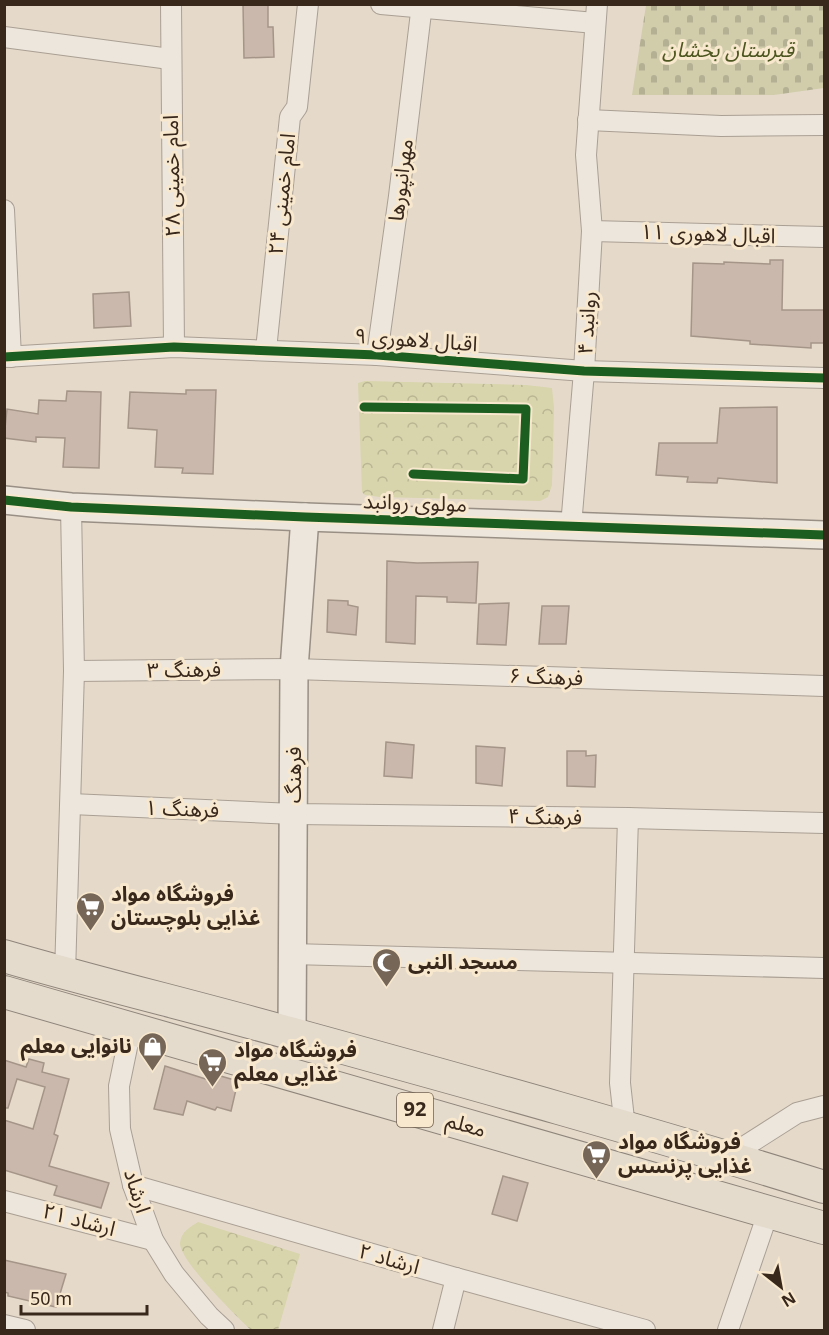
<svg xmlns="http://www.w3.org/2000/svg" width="829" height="1335" viewBox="0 0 829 1335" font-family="Georgia,'Noto Sans Arabic',serif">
<defs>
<pattern id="forest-crowns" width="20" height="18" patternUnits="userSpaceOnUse" patternTransform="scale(1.5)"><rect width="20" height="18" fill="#d8d4ab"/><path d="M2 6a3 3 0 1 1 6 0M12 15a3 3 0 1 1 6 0" fill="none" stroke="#bab693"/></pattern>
<pattern id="cemetery-stones" width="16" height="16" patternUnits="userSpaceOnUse" patternTransform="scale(1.5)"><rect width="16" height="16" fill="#d1cdab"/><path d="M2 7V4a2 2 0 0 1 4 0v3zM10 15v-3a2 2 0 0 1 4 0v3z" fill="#b4b093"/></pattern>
</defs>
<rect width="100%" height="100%" fill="#e5daca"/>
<g fill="url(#forest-crowns)">
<path d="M365,381l161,4 26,3 2,20 -2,77 -4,12 -8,4 -160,-4 -15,-2 -3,-3 -4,-109z"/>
<path d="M198,1222l102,32 -22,76h-27c-14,-13 -72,-70 -71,-87 1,-11 10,-16 18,-21z"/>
</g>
<path fill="url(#cemetery-stones)" d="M646,5h178v83l-50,7h-142z"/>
<g fill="#c9b8ab" stroke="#a59589" stroke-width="1.5">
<path d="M243,4h25v23h5l1,30 -30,1z"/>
<path d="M770,260h13l-1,50h43v33h-14v5l-61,-4v-3l-59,-5 2,-73 31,1v-2l46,2z"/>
<path d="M129,292l2,34 -37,2 -1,-34z"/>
<path d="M186,390h30l-3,84 -31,-1 1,-5 -28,-1 2,-37 -29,-2 2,-36 56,2z"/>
<path d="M67,391l34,1 -2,76 -36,-1 2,-29 -29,-1v5l-32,-4 3,-29 31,5 1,-14 27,1z"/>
<path d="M777,407v76l-59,-5 -1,5 -30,-1 1,-5 -32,-2 3,-32h58l3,-35z"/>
<path d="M387,561l30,2 61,-1 -2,41 -29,-1v-5l-31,-1 -1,48 -29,-2z"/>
<path d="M328,600l20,1v4l10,2 -2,28 -29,-3z"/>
<path d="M509,603l-3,42 -29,-1 2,-40z"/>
<path d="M542,606h27l-3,38h-27z"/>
<path d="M386,742l28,3 -2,33 -28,-2z"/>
<path d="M476,746l29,2 -3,38 -26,-3z"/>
<path d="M567,751h19v5l10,-1 -1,32 -28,-1z"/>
<path d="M29,1059l15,4 -2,9 27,7 -15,55 4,2 -9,30 60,17 -8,25 -47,-13 3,-9 -53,-16v-50l29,9 12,-42 -28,-8 -9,29h-4v-48l22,7z"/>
<path d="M165,1066l50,16 2,-7 21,6 -7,30 -14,-4 -2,3 -28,-9 -4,14 -29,-6z"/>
<path d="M503,1176l25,7 -11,38 -25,-7z"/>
<path d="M4,1260l62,14 -10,33 -48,-11v-3l-4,-1z"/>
</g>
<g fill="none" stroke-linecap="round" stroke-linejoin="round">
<defs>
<g id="street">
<path d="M171,4l3,343"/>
<path d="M381,4l214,19"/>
<path d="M4,37l166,22"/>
<path d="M588,120l133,6 103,-1"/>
<path d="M4,210l7,147"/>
<path d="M592,231l232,6"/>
<path d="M266,350l24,-233 7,-10 11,-103"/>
<path d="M377,355l22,-159 23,-192"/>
<path d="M4,357l170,-10 203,8 207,16 240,7"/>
<path d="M571,526l13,-155 8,-140 -6,-76 11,-151"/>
<path d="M74,671l220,-2 530,17"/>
<path d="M71,804l223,10 334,4 196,5"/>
<path d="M291,954l533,14"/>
<path d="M65,974l9,-303 -3,-164"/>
<path d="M131,1028l-12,58 1,43 13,56 20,55 21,34 35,42 15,14"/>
<path d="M625,1128l-5,-45 8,-265"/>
<path d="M728,1157l69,-44 27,-7"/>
<path d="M133,1185l323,93 189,52"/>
<path d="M4,1201l149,39"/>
<path d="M4,1325l21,5"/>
<path d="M443,1330l13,-52"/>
<path d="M728,1330l40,-117"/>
</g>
<g id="secondary">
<path d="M4,500l67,7 234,10 519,18"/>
<path d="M292,1033l2,-364 11,-152"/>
</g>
<g id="primary">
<path d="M4,956c96,28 193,51 289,78 178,49 355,98 531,153"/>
<path d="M4,992l820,236"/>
</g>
</defs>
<use href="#street" stroke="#aa9f93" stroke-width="22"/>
<use href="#secondary" stroke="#998f84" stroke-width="30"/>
<use href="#primary" stroke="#8f857a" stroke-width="34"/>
<use href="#street" stroke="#ece6dc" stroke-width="20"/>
<use href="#secondary" stroke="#ece6dc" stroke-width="27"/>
<use href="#primary" stroke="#e4dbcd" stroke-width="32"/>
<defs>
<g id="cycleway">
<path d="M4,357l170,-10 203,8 207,16 240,7"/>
<path d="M364,407l162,2 -3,70 -110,-5"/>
<path d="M4,500l67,7 234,10 519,18"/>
</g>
</defs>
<use href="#cycleway" stroke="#f8e8ce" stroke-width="13"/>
<use href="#cycleway" stroke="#1b5e20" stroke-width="9"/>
</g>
<defs>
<symbol id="supermarket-pin" viewBox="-11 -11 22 30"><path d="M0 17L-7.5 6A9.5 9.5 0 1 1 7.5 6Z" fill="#756658" stroke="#f8e8ce"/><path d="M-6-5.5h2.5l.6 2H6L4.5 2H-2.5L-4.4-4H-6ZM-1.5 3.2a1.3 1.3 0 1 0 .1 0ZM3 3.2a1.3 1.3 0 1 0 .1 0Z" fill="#fff"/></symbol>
<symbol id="mosque-pin" viewBox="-11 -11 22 30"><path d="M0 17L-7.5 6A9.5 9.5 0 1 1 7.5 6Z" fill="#756658" stroke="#f8e8ce"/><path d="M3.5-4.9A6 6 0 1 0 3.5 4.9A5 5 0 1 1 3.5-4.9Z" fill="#fff"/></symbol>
<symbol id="shop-pin" viewBox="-11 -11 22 30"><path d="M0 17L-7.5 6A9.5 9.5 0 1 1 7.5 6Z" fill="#756658" stroke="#f8e8ce"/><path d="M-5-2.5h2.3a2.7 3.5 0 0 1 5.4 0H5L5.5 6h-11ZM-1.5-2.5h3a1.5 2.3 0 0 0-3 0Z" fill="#fff"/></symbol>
</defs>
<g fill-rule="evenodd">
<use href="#supermarket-pin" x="74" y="890" width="33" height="45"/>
<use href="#mosque-pin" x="370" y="946" width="33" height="45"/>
<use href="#shop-pin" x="136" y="1030" width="33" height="45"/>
<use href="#supermarket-pin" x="196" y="1046" width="33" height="45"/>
<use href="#supermarket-pin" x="580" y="1138" width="33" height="45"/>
</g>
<g text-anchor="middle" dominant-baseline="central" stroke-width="6" stroke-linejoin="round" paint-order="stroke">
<rect fill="#f8e8ce" stroke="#726151" stroke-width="1.5" x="397" y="1093" width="36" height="34" rx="4.5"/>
<g font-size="20" font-weight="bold" fill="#38271b">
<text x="415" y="1110">92</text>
</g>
<g font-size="21" font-style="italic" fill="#4d5620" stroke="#f8e8ce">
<text x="728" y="50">قبرستان بخشان</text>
</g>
<g font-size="21" fill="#38271b" stroke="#f8e8ce">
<text transform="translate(172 176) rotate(-91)">امام خمینی ۲۸</text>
<text transform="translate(401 180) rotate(-83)">مهرانپورها</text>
<text transform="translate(282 194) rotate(-84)">امام خمینی ۲۴</text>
<text transform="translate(708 234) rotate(2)">اقبال لاهوری ۱۱</text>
<text transform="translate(587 323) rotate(-87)">روانبد ۴</text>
<text transform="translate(416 340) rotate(4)">اقبال لاهوری ۹</text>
<text transform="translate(415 503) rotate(2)">مولوی روانبد</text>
<text transform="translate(184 670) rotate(-1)">فرهنگ ۳</text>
<text transform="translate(546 677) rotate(2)">فرهنگ ۶</text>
<text transform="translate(294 775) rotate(-90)">فرهنگ</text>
<text transform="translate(182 809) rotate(2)">فرهنگ ۱</text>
<text transform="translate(545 817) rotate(1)">فرهنگ ۴</text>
<text transform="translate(466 1125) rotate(16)">معلم</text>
<text transform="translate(137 1191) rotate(73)">ارشاد</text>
<text transform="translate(79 1220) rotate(15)">ارشاد ۲۱</text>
<text transform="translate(389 1259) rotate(16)">ارشاد ۲</text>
</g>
<g font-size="21" font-weight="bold" fill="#38271b" stroke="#f8e8ce" text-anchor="start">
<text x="111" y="894">فروشگاه مواد<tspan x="111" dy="24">غذایی بلوچستان</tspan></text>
<text x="408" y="962">مسجد النبی</text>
<text x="132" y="1046" text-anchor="end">نانوایی معلم</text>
<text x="234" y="1050">فروشگاه مواد<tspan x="234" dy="24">غذایی معلم</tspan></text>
<text x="618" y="1142">فروشگاه مواد<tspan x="618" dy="24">غذایی پرنسس</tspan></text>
</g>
</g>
<rect width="829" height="1335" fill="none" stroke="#38271b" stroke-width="12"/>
<g transform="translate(781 1287) rotate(149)" stroke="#f8e8ce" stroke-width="4.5" paint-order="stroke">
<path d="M0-4.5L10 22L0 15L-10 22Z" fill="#38271b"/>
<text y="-9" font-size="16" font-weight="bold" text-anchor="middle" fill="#38271b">N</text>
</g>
<path d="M21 1305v9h126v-9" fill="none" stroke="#38271b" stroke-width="3"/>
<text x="30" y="1305" font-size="18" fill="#38271b" stroke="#f8e8ce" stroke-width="4.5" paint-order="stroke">50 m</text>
</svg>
